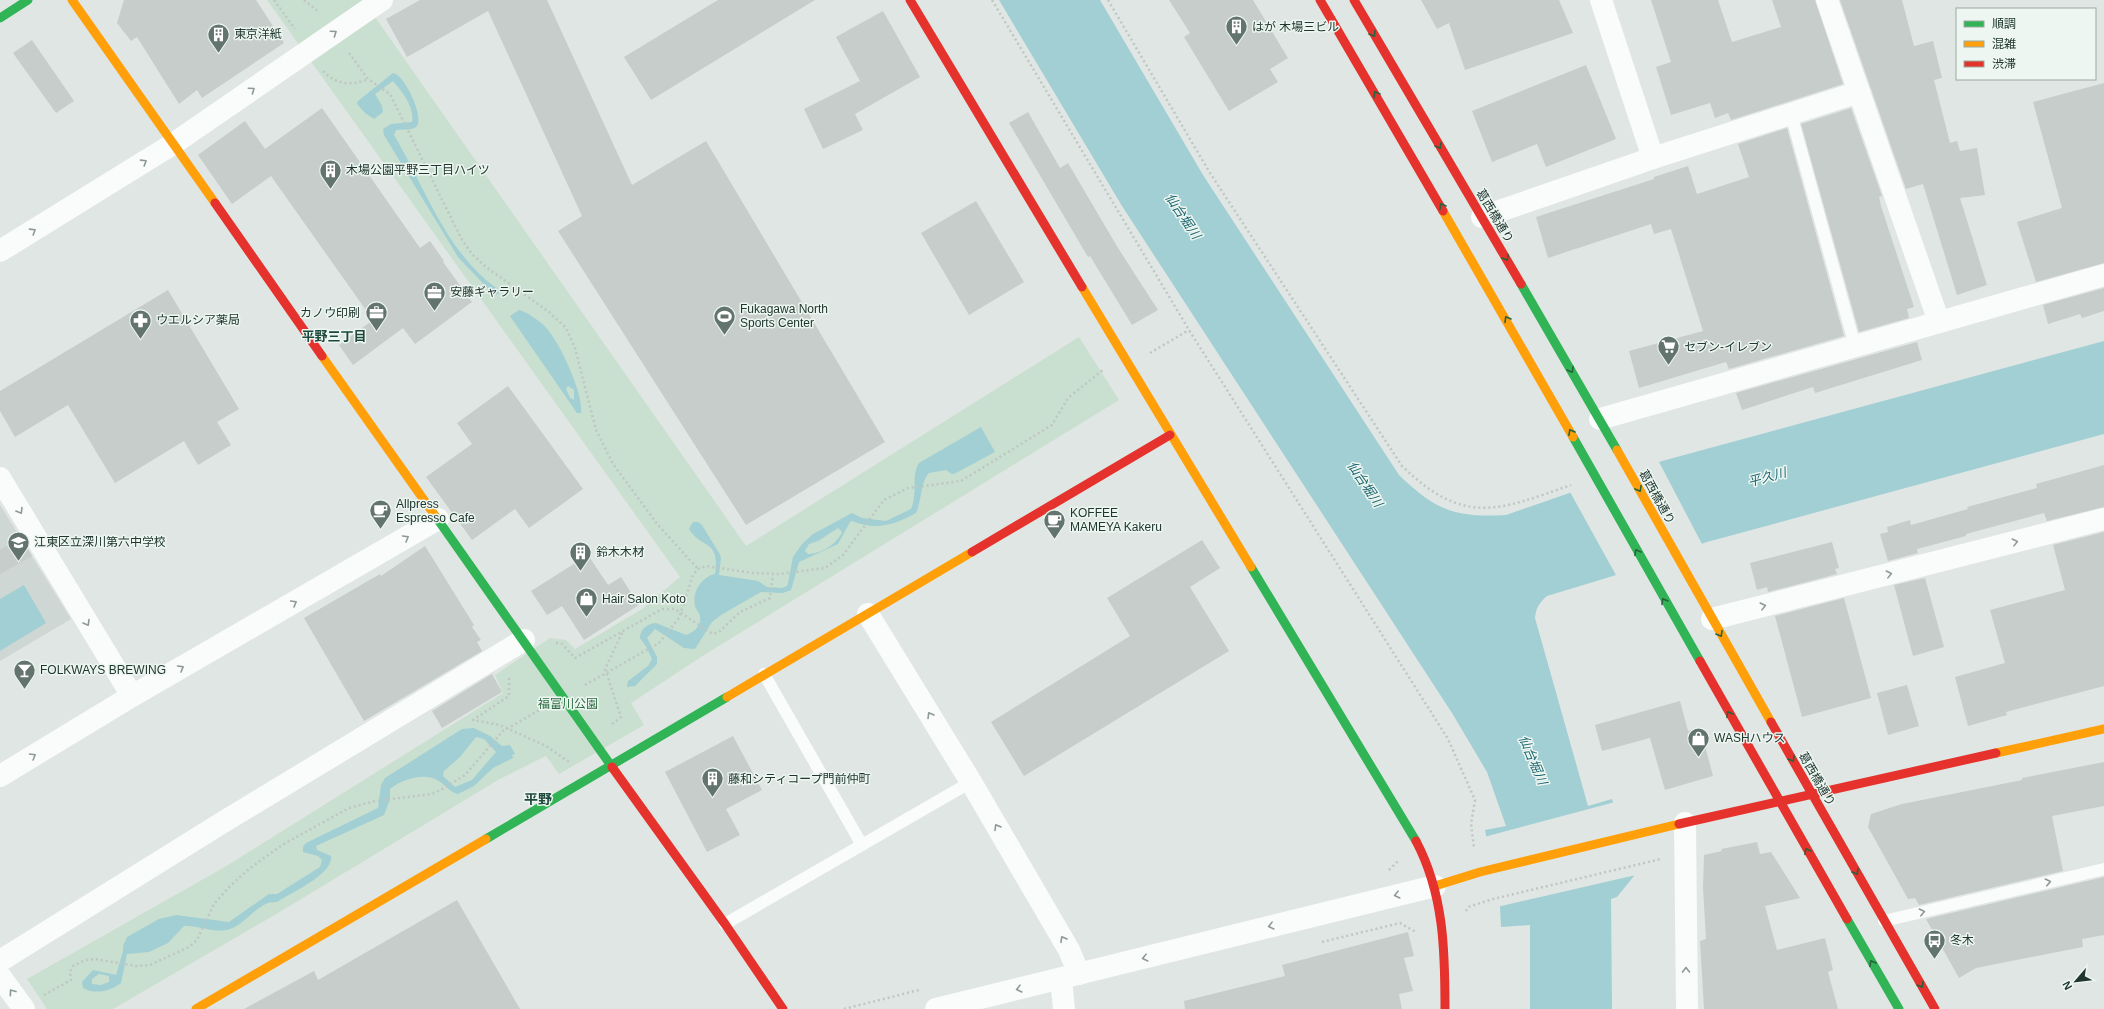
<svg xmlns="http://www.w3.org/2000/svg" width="2104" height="1009" viewBox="0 0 2104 1009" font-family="Helvetica,'Noto Sans JP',sans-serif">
<rect width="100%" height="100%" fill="#e0e6e3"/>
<path fill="#ced7d3" d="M0,505l71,114 -71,42z"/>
<path fill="#c9dfcf" d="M267,0h96l383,546 333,-209 40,63 -415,255 -73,48 13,22 -85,49 -13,-18 -48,24 -220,133 -165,96h-66l-20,-30 196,-111 280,-175 -8,-18 55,-37 16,2 9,9 67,-40 38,-32z"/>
<g fill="#a1cfd4" fill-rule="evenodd">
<path d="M999,0h101l103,175 196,300c36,35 56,43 107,40l156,-54 442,-120v93l-397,108 -94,34 -66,20c-8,7 -11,12 -12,22l53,188 24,-7 22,77 -17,21 -6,2 1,110h-82v-84l-29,2 -1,-20 -15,-77 21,-4 -19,-54 -35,-59 -330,-507z"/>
<path d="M393,73c11,1 31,43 24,53 -3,5 -16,3 -21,4l-2,5c32,54 52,118 105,155v3l-3,2 -5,-3 -33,-35 -74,-122 -1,-6 8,-5 21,-2c3,-14 -10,-31 -19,-41l-18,13 7,12 1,6 -9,7 -9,-6 -8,-9 1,-3z"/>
<path d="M519,310c8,2 23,12 28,19 13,14 37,66 34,84h-4l-67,-97zM568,386l6,4v10l-4,-2 -4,-9z"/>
<path d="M981,427l14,25 -39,21 -4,1 -6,-4 -17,3c-9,9 -7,28 -13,40 -22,12 -40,18 -64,8l-2,1 -12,22 -39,18 -8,28 -8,3 -22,-1 -40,23 -9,7 -17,27 -11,-1 -29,-19 -8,9 10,19v7l-22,22 -8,1 1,-6 20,-15 4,-7 -5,-11 -7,-10c0,-9 7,-14 16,-15l30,12c7,-2 16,-9 14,-18 0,-4 -4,-7 -5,-11 -3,-15 7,-29 20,-32 5,-36 -12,-23 -26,-45l4,-7h5l4,3 17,28 2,5 -2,17 39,6 9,6 15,1 5,-2 1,-3 5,-26 9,-13 11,-10 39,-21 10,5 24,3 25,-12c7,-15 0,-34 8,-46zM838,528l4,4c-5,12 -21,22 -34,22l-3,-3 4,-7 9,-3z"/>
<path d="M24,585l22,38 -46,28v-52z"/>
<path d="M474,728l16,8 12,10 8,-1 5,9 -3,1 1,3 -20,10 -19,18 -16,8c-9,-2 -13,-10 -21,-14 -13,-8 -37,0 -47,9v10l-6,16 -68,31 1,4 14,6c3,18 -40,37 -54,46 -3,0 -6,0 -9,1 -15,6 -23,21 -38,26 -14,5 -31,-4 -46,-3l-16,17 -19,9 -22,2 -6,29c-10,8 -26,12 -38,5l-1,-6 11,-12 23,5 7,-24v-5l4,-9 32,-18 17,-4 53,7 40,-28h8l43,-27 2,-7 -4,-4 -15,-4v-5l3,-4 72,-35 3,-23 4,-7 77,-49zM476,737l8,2 12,13 -24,28 -17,7 -12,-11 1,-5 16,-14zM99,974l10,2v6l-8,3 -9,-1v-5z"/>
</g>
<g fill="#e0e6e3">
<path d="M1658,460l45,86 -86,31 -47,-85z"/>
<path d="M1615,802l21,73 -139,32 -13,-70z"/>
</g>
<g fill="#c7cdca">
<path d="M124,0h132l28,43 -82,55 -5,-8 -18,14 -42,-67 -6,4 -14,-18z"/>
<path d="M420,0h127l85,185 74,-44 179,301 -139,83 -188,-294 24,-15 -94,-205 -81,46 -21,-38z"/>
<path d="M718,0h97l-164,100 -27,-43z"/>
<path d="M1169,0h84l35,58 -18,11 8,13 -49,29 -45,-74 6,-4z"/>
<path d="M1421,0h138l14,33 -108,37 -16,-47 -12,6z"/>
<path d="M1651,0h67l14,42 49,-15 -9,-27h43l28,84 -112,36 -3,-7 -13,5 -5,-15 -39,12 -15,-48 15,-5z"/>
<path d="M1840,0h62l12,46 19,-5 9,37 -8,2 16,63 7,-2 3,10 17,-3 8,47 -25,3 27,87 -30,10 -34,-111 -17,5z"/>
<path d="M883,11l37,66 -65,37 8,16 -40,19 -19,-40 56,-28 -24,-44z"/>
<path d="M32,40l42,61 -18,12 -43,-60z"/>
<path d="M1586,65l30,74 -70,28 -9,-23 -45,18 -20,-51z"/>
<path d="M2104,83v180l-68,19 -19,-60 45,-14 -29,-106z"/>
<path d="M322,108l98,140 10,-7 14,20 -1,1 29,40 -57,42 -12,-16 -50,37 -14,-20 34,-25 -102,-144 -39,28 -34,-49 47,-34 20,28z"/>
<path d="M1851,108l31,88 -3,1 2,9 33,101 -7,2 2,9 -50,14 -58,-208z"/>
<path d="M1028,112l32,56 8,-5 50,85 40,62 -26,15 -42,-69 -2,1 -79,-134z"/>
<path d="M1787,128l57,208 -115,33 -3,-7 -87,26 -10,-37 74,-20 -32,-102 -17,5 -3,-10 -103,34 -12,-41 118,-38v-2l34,-11 9,28 52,-17 -11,-33z"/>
<path d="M976,201l48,81 -55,33 -48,-82z"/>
<path d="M2104,288v23l-22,7 -2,-4 -32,10 -5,-19z"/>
<path d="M168,290l71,119 -22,13 14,23 -33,20 -14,-24 -69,42 -47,-78 -53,32 -15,-26v-20z"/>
<path d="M1917,342l5,18 -107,33 -2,-6 -71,23 -6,-17z"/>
<path d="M508,386l75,103 -54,39 -14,-19 -43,31 -46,-63 46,-33 -15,-21z"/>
<path d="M2104,465v42l-57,14 -3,-8 -78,21v2l-49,13 1,4 -30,8 -8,-27 8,-2 -1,-5 23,-7 1,5 57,-16 -1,-2 70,-19 -1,-4z"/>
<path d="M2104,532v154l-98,26 1,3 -39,11 -13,-49 50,-14 -15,-53 75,-20 -12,-45z"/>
<path d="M21,538l11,18 -32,18v-24z"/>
<path d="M1202,540l18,28 -30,19 39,64 -205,125 -33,-54 139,-86 -23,-38z"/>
<path d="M1832,542l7,26 -4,1 2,5 -69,18 -1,-5 -10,3 -7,-27z"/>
<path d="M425,546l49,79 -2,2 9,13 -4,2 5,9 -118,70 -60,-103 76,-44 1,2z"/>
<path d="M588,555l20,30 13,-8 18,28 -55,35 -22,-34 -15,9 -16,-24z"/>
<path d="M1925,578l19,69 -31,9 -19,-71z"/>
<path d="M1844,598l27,100 -69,19 -27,-101z"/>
<path d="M492,674l10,18 -60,36 -10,-17z"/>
<path d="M1907,685l12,41 -31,9 -11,-42z"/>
<path d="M1680,701l8,30 12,-4 13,49 -48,14 -15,-52 -48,13 -7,-26z"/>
<path d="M733,736l29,54 -36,19 14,26 -33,17 -42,-80z"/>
<path d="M2104,762v44l-52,10 11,55 -144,34 -4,-7 -7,1 -40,-72 3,-13 31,-10 120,-24v-2z"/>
<path d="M1757,842l3,12 11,-2 29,46 -35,8 12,44 48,-12 8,32 -5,2 10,37h-134l-4,-68 6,-2 -3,-51 1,-33 18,-4 -1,-2z"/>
<path d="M2104,877v58l-22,4 1,8 -107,21 -17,10 -33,-59z"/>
<path d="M457,900l63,109h-276l70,-38 4,9z"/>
<path d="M1408,932l6,24 -10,2 9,33 -14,3 3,15h-217l-1,-8 101,-25 -3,-11z"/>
</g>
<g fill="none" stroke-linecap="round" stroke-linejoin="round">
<g stroke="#bfc6c4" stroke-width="2.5" stroke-dasharray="2 3" stroke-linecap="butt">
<path d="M274,0l21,29"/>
<path d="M304,0l15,12"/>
<path d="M992,0l197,330 259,409 27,61 -4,24 3,24"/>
<path d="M1108,0l102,173 192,293c62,60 95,45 169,19"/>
<path d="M349,53l19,26 22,15 72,146 10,14 14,13 63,45 17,16 9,20 21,82 17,34 45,61 40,44"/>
<path d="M323,71c13,14 29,15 45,8"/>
<path d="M1150,353l39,-23"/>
<path d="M556,643l6,1 13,14 87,-49h13l33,22 5,3 6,-2 21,-20 30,-14 3,-24"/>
<path d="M509,678v18l-36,24 27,5 46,21 23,16"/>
<path d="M585,685l74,-42 20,-25 14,-43 5,-6 8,-3 47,7 26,1 46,-6 18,-13 41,-55 24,-12 53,-7 91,-56 16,-27 35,-28"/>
<path d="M612,724l9,-7 -16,-48 18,-38"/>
<path d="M1389,870l9,-9"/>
<path d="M1466,911l2,-4 25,-8 168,-40"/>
<path d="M1322,942l78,-19 16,9"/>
<path d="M44,995l27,-15 -1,-8 3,-6 12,-6 10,-1 41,7 14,-1 39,-18 8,-7 17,-36 15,-17 20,-18 33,-24 67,-37 26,-7 57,-7 14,-7 19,-12 38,-44 38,-22"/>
<path d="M844,1009l75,-19"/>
</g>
<g stroke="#fafbfb" stroke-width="12">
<path d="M1791,114l64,232"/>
<path d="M764,674l98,171"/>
<path d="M1884,921l220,-52"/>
<path d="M725,924l246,-142"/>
</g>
<g stroke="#fafbfb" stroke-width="22">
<path d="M1601,0l52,158"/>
<path d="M1827,0l112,322"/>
<path d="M1482,217l171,-59 206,-66"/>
<path d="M0,251l173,-107 209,-144"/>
<path d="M1600,419l504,-144"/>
<path d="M0,478l132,218"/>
<path d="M868,614l103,168 98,168 10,24"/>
<path d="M1712,619l392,-100"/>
<path d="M0,776l132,-80 306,-177"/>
<path d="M1685,823l2,186"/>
<path d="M0,961l220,-137 304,-184"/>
<path d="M0,976l24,33"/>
<path d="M1061,979l3,30"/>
<path d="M936,1009l499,-123"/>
</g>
<g stroke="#30b455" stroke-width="9">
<path d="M0,18l28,-18"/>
<path d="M1521,284l96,166"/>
<path d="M1573,437l127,224"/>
<path d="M436,517l176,250"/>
<path d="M1251,567l165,274"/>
<path d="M486,839l241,-142"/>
<path d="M1847,919l52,90"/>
</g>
<g stroke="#ff9f0a" stroke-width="9">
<path d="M72,0l143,203"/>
<path d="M1443,211l130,226"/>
<path d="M1082,287l169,280"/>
<path d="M322,356l114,161"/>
<path d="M1617,450l154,272"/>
<path d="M727,697l245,-145"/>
<path d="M1996,753l108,-24"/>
<path d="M1435,886l45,-14 199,-48"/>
<path d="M196,1009l290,-170"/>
</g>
<g stroke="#e5322d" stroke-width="9">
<path d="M910,0l172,287"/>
<path d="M1320,0l123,211"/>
<path d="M1354,0l167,284"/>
<path d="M215,203l107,153"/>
<path d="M972,552l198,-117"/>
<path d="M1700,661l147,258"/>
<path d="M1771,722l164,287"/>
<path d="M612,767l113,157 58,85"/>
<path d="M1679,824l317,-71"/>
<path d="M1416,841c28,53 29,110 29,168"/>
</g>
</g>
<defs><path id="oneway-chevron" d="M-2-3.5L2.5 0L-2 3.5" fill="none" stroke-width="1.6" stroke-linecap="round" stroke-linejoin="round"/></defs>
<g stroke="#8d9996">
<use href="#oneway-chevron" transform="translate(334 33) rotate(-35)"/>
<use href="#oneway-chevron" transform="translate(252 90) rotate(-35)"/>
<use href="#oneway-chevron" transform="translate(144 162) rotate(-32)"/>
<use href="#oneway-chevron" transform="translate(33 231) rotate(-32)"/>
<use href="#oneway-chevron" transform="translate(20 511) rotate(59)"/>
<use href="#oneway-chevron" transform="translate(406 538) rotate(-30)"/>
<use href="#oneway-chevron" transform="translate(2015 542) rotate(-14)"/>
<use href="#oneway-chevron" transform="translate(1889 574) rotate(-14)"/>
<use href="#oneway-chevron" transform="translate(294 603) rotate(-30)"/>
<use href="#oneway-chevron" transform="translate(1763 606) rotate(-14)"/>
<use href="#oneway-chevron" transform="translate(87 623) rotate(59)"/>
<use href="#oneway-chevron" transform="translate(181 668) rotate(-30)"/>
<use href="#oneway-chevron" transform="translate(930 715) rotate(-121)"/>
<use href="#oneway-chevron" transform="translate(33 756) rotate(-31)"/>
<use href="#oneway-chevron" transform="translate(997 827) rotate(-120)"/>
<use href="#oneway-chevron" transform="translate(2048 882) rotate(-13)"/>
<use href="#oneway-chevron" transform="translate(1397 895) rotate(166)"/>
<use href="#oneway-chevron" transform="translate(1922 912) rotate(-13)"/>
<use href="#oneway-chevron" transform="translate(1271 926) rotate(166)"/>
<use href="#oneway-chevron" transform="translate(1063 939) rotate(-120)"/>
<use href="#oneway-chevron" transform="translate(1145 958) rotate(166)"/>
<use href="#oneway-chevron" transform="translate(1686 970) rotate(-91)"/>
<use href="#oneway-chevron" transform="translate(1019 989) rotate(166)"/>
<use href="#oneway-chevron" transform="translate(12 992) rotate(-126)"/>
</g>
<g stroke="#26633d">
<use href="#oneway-chevron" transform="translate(1373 34) rotate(59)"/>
<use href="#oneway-chevron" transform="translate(1376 94) rotate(-121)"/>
<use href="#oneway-chevron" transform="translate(1439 146) rotate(59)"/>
<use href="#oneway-chevron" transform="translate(1442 206) rotate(-120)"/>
<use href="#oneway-chevron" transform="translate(1506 258) rotate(60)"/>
<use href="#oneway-chevron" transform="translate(1507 319) rotate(-120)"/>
<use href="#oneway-chevron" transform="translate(1571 370) rotate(60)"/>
<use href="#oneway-chevron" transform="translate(1571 432) rotate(-119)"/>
<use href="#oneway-chevron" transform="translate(1639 489) rotate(61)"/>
<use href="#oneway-chevron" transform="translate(1637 552) rotate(-119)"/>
<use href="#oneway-chevron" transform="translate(1664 601) rotate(-120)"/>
<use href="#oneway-chevron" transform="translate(1720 634) rotate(60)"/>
<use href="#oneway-chevron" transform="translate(1729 714) rotate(-120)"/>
<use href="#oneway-chevron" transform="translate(1792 759) rotate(60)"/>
<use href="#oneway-chevron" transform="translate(1807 851) rotate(-120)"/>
<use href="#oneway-chevron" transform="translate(1856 872) rotate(60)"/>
<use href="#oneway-chevron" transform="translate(1872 963) rotate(-120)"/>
<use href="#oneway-chevron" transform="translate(1921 985) rotate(60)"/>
</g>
<defs>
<symbol id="building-pin" viewBox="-11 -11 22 30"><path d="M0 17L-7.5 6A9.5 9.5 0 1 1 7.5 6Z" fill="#63746f" stroke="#edf6f1"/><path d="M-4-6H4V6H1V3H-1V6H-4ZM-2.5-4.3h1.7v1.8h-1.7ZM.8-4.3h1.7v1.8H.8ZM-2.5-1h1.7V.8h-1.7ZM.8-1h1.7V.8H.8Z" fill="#fff"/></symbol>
<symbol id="office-pin" viewBox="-11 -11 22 30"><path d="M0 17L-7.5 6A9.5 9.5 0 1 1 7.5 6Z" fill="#63746f" stroke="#edf6f1"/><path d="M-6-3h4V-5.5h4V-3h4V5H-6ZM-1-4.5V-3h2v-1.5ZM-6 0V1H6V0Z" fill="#fff"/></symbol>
<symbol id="stadium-pin" viewBox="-11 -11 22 30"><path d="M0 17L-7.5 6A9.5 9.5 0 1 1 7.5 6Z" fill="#63746f" stroke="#edf6f1"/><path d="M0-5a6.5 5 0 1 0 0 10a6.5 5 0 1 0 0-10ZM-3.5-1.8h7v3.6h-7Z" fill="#fff"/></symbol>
<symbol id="pharmacy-pin" viewBox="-11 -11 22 30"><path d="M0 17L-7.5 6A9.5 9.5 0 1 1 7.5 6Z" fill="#63746f" stroke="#edf6f1"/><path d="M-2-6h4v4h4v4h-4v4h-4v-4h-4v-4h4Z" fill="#fff"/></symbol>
<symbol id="supermarket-pin" viewBox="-11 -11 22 30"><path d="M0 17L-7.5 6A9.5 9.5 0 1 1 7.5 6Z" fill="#63746f" stroke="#edf6f1"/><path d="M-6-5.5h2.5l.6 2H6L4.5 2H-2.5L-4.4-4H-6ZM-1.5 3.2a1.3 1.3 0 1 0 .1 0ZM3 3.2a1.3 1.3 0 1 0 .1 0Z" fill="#fff"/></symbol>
<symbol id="cafe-pin" viewBox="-11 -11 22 30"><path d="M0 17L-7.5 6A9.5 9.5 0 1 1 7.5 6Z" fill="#63746f" stroke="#edf6f1"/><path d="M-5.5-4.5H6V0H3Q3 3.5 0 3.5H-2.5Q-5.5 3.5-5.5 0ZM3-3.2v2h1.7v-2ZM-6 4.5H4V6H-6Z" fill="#fff"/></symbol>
<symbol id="school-pin" viewBox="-11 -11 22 30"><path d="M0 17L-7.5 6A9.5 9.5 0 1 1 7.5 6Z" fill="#63746f" stroke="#edf6f1"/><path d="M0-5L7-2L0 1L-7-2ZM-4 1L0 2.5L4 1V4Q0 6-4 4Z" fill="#fff"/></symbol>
<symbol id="shop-pin" viewBox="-11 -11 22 30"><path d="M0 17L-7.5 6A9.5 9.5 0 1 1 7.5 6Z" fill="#63746f" stroke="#edf6f1"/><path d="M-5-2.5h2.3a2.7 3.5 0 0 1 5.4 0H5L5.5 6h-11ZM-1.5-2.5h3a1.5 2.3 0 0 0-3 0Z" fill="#fff"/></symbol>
<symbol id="bar-pin" viewBox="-11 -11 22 30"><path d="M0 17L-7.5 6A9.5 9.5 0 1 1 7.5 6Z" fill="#63746f" stroke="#edf6f1"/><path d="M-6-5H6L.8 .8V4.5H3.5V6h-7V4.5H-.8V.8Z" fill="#fff"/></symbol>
<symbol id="bus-pin" viewBox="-11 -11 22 30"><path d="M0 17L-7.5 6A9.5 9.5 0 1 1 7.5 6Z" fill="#63746f" stroke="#edf6f1"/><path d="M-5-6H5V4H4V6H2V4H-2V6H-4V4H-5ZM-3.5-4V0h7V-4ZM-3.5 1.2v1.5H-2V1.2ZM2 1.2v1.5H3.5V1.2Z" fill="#fff"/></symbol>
</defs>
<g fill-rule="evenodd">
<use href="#building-pin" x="1224" y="14" width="25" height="34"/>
<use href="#building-pin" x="206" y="22" width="25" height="34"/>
<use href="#building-pin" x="318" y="158" width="25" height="34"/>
<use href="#office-pin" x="422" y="280" width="25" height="34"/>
<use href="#office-pin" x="364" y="300" width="25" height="34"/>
<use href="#stadium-pin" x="712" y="304" width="25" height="34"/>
<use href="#pharmacy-pin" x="128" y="308" width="25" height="34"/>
<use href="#supermarket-pin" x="1656" y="334" width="25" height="34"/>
<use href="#cafe-pin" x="368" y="498" width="25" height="34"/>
<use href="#cafe-pin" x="1042" y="508" width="25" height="34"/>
<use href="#school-pin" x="6" y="530" width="25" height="34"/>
<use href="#building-pin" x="568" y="540" width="25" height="34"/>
<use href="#shop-pin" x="574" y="586" width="25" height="34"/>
<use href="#bar-pin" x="12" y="658" width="25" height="34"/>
<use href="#shop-pin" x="1686" y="726" width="25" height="34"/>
<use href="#building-pin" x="700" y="766" width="25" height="34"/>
<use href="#bus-pin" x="1922" y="928" width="25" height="34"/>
</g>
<g text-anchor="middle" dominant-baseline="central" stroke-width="3" stroke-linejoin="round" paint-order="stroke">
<g font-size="12" fill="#203730" stroke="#edf6f1" text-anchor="start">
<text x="1252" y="27">はが 木場三ビル</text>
<text x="234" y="34">東京洋紙</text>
<text x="346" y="170">木場公園平野三丁目ハイツ</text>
<text x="450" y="292">安藤ギャラリー</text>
<text x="740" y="309">Fukagawa North<tspan x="740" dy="14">Sports Center</tspan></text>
<text x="360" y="313" text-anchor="end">カノウ印刷</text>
<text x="156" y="320">ウエルシア薬局</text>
<text x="1684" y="347">セブン-イレブン</text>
<text x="396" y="504">Allpress<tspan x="396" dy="14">Espresso Cafe</tspan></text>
<text x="1070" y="513">KOFFEE<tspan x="1070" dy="14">MAMEYA Kakeru</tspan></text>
<text x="34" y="542">江東区立深川第六中学校</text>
<text x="596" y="552">鈴木木材</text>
<text x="602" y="599">Hair Salon Koto</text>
<text x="40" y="670">FOLKWAYS BREWING</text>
<text x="1714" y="738">WASHハウス</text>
<text x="728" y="779">藤和シティコープ門前仲町</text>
<text x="1950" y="940">冬木</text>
</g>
<g font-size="12" fill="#203730" stroke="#edf6f1">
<text transform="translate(1495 216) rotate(59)">葛西橋通り</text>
<text transform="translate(1657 497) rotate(61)">葛西橋通り</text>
<text transform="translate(1817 779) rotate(60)">葛西橋通り</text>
</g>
<g font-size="12" fill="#2c6c42" stroke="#edf6f1">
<text x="568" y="704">福富川公園</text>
</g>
<g font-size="13" font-style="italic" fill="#1d6670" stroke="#edf6f1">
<text transform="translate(1183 216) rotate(56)">仙台堀川</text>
<text transform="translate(1767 477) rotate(-15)">平久川</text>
<text transform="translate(1365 484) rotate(56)">仙台堀川</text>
<text transform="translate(1533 760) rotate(67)">仙台堀川</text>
</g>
<g font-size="13" font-weight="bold" fill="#1d483c" stroke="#edf6f1">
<text x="334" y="336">平野三丁目</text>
</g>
<g font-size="14" font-weight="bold" fill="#1d483c" stroke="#edf6f1">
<text x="538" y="799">平野</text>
</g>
</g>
<rect x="1956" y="8" width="140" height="72" fill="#edf6f1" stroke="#9baaa4"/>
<rect x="1964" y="21" width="20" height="6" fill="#30b455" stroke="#9baaa4"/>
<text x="1992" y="28" font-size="12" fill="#203730">順調</text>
<rect x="1964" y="41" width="20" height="6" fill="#ff9f0a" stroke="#9baaa4"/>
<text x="1992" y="48" font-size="12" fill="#203730">混雑</text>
<rect x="1964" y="61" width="20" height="6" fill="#e5322d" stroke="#9baaa4"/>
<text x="1992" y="68" font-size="12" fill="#203730">渋滞</text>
<g transform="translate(2076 981) rotate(242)" stroke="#edf6f1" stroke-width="3" paint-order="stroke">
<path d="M0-3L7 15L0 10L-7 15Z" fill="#203730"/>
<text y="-6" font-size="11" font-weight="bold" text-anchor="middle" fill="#203730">N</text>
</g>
</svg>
